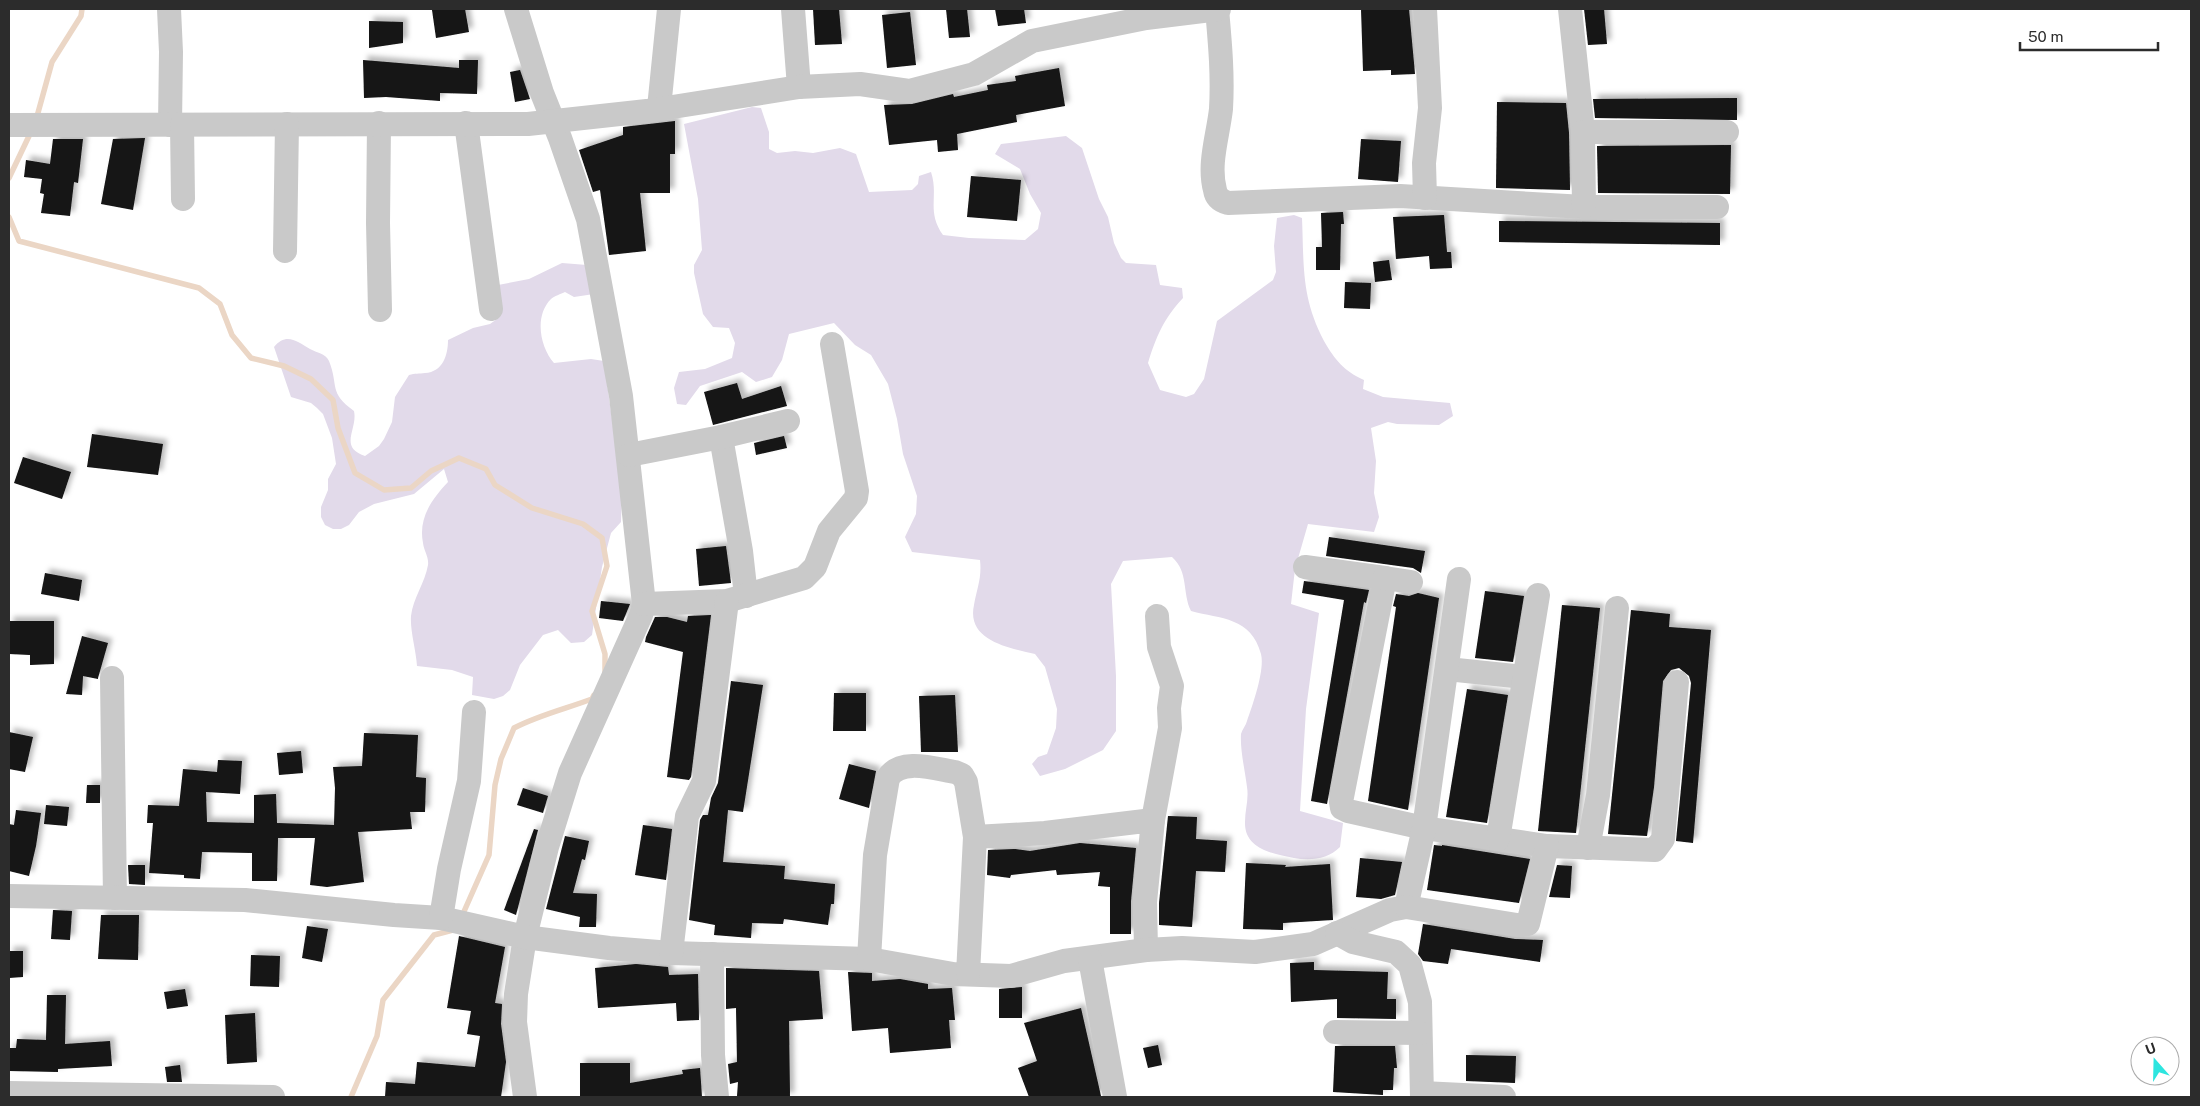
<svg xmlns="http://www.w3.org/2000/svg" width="2200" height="1106" viewBox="0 0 2200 1106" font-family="'Public Sans',sans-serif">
<defs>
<filter id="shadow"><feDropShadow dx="4.5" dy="-4.5" stdDeviation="2.5" flood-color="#0004"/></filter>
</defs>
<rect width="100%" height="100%" fill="#fff"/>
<g fill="#e2daea">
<path d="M752,107l9,1 8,24v17l8,4 18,-2 18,2 27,-5 16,6 13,38 43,-2 6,-6 1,-8 12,-4c8,24 -5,39 12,63l26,3 56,2 13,-11 3,-16 -11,-19 -10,-25 -25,-15 6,-10 65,-8 16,12 17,51 9,18 6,26 7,15 5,5 30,2 4,20 22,3 1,10c-19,20 -27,39 -35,65l12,27 26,7 8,-3 10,-15 13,-58 56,-41 3,-8 -2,-26 3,-28 17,-3 8,3c2,48 -1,79 22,123 11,19 20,30 40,39l-1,9 20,8 67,6 3,13 -14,9 -42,-1 -9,-2 -17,6 5,33 -2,32 5,24 -5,15 -66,-8 -13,45 -4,35 28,9 -13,96 -6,102 43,12 -3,24c-12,12 -29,14 -46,11 -21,-4 -50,-9 -49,-36 0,-12 4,-23 2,-35 -2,-17 -7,-36 -6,-53 1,-4 5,-9 6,-13 6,-17 18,-51 14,-67 -10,-37 -40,-35 -70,-43 -9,-18 -2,-39 -19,-54l-49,4 -12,23 5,92v55l-13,19 -38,19 -25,7 -8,-12 6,-7 9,-3 9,-26 1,-19 -12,-42 -10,-13c-25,-6 -69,-13 -61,-49 3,-17 8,-27 6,-45l-68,-8 -7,-15 11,-23 1,-18 -14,-42 -6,-35 -9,-35 -17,-29 -16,-10 -21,-22 -45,11 -7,26 -10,17 -16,5 -14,-10 -42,14 -14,19 -9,-1 -3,-16 5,-16 26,-3 27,-11 3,-15 -6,-15 -16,-1 -10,-13 -9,-41v-8l8,-15 -4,-51 -14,-75z"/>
<path d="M562,263l25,2 7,29 -20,3 -9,-5c-4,2 -11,4 -14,7 -17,17 -11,48 3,64l37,-4 13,2 18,131 -1,30 -10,11 -9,34 -10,68 -8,7 -13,1 -13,-13 -15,5 -23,30 -10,25 -7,6 -9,3 -22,-4 1,-18 -21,-7 -35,-4c-1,-16 -7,-35 -6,-50 2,-18 14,-33 17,-51 1,-8 -4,-14 -5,-22 -5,-25 9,-44 25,-61l-4,-13 -30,25 -40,10 -15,8 -10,13 -8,4h-8l-8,-4 -4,-8v-10l7,-17v-11l8,-15 -4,-26 -9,-24 -6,-6 -6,-5 -20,-6 -17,-50c12,-15 23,-6 36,2 7,4 15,4 19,12 10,25 -1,31 25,50 4,18 -16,36 11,45l14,-10 5,-7 8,-17 3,-25 14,-22c6,-2 10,-1 16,-2 18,-1 23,-18 23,-33l25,-12 17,-4 7,-5 1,-34 31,-6z"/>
</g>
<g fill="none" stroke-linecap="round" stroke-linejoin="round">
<g stroke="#ebd6c5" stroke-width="5.5">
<path d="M36,120l16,-58 29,-46 1,-7"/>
<path d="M9,178l20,-42"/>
<path d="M9,217l10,24 180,47 21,16 12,31 19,23 33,8 27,13 22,21 5,28 17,45 29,17 27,-2 20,-17 28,-13 27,11 9,16 37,23 51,16 19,14 5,28 -15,45 13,43v18"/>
<path d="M462,916l27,-61 6,-70 6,-26 13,-31c25,-13 51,-19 78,-29l2,-4"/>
<path d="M351,1097l26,-61 6,-36 51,-65 19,-5"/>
</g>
</g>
<g fill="#131313" filter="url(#shadow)">
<path d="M442,9h23l4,23 -33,6 -4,-28z"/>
<path d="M813,9h26l3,35 -27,1z"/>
<path d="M946,9h21l3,28 -21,1z"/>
<path d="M995,9h29l2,14 -28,3z"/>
<path d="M1361,9h48l6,65 -24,1v-5l-28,1z"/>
<path d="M1584,9h20l3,35 -19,1z"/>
<path d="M910,12l6,53 -29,3 -5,-53z"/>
<path d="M369,21l34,1v21l-34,5z"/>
<path d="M363,60l96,8v-8h19l-1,34 -37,-1v8l-54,-4 -22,1z"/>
<path d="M1059,68l6,38 -49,9 1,7 -60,12 1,16 -20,2 -1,-12 -48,5 -5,-40 28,-1 41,-10 1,3 34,-7 -1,-5 29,-4 -1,-5z"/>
<path d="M520,70l10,29 -15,3 -5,-30z"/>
<path d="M1737,98v22h-4l-138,-2 -2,-19z"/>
<path d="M1497,102l69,1 3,30 1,57 -74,-2z"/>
<path d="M675,121v33h-5v39h-30l6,58 -37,4 -9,-65 -7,2 -14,-42 44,-15v-8z"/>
<path d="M145,138l-12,72 -32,-6 12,-65z"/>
<path d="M53,139h30l-5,44 -4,-1 -4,34 -29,-3 3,-19 -4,-1 2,-14 -18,-2 2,-17 24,4z"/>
<path d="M1361,139l40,2 -3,41 -40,-3z"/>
<path d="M1731,145l-1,49 -132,-1 -1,-47z"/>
<path d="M971,176l50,4 -4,41 -50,-4z"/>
<path d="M1343,212l1,12h-3l-1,46h-24v-23h6l-1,-34z"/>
<path d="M1444,215l3,37h4l1,16 -22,1 -1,-13 -33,3 -3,-42z"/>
<path d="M1499,221l221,2v22l-221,-3z"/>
<path d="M1389,260l3,20 -17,2 -2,-20z"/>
<path d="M1345,282l26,1 -1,26 -26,-1z"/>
<path d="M737,383l5,16 39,-13 6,20 -74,19 -9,-33z"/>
<path d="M92,434l71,10 -5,31 -71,-8z"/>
<path d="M784,436l3,12 -31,7 -2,-12z"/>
<path d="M23,457l48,15 -9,27 -48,-16z"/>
<path d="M1329,537l96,14 -4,22 -8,-5 -87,-12z"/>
<path d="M726,546l5,37 -32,3 -3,-37z"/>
<path d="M45,573l37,7 -3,21 -38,-7z"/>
<path d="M1304,581l65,9 -3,13 -2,-1 -37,202 -16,-3 33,-201 -42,-7z"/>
<path d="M1485,591l39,5 -11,66 -38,-4z"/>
<path d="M1418,593l21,5 -31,212 -40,-9 28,-194 -3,-1 3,-12 13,2z"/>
<path d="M601,601l29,3 -7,17 -24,-3z"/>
<path d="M1562,605l38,3 -24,225 -38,-2z"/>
<path d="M1631,610l39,4 -1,13 42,3 -18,213 -17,-2 15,-158 -2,-7 -10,-8 -8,2 -8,11 -9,106 -7,49 -39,-2z"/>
<path d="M711,615l-20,162 -2,3 -22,-3 16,-125 -38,-10 1,-5 9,-20h12l20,5 1,-6z"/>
<path d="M9,621h45v43l-24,1v-10l-21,-1z"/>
<path d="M82,636l26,7 -10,35v1l-15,-3 -1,19 -16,-1z"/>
<path d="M731,681l32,4 -20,127 -15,-2 -5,52 62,4 -1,13 51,5 -1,20h-3l-3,21 -44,-6 -1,5 -31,-1 -1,15 -37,-3 1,-10 -26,-5 11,-100 3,-5h5l3,-17 7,-15z"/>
<path d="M1467,689l41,6 -21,128 -41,-6z"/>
<path d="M834,693h32v38h-33z"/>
<path d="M955,695l3,57h-37l-2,-56z"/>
<path d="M9,732l24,5 -8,35 -16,-3z"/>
<path d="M364,733l54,2 -2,42 10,1 -1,34h-15l2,17 -54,3 6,50 -37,5 -17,-2 5,-47h-37l-1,43h-25v-28l-50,-1 -2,27 -16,-1v-3l-35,-2 4,-50h-6l1,-18 31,1 4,-37 34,3 1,-12 24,1 -2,33 -34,-2 1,30 47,1v-28l22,-1 1,29 57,2 1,-37 -2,-21 29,-1z"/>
<path d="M301,751l2,22 -24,2 -2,-22z"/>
<path d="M849,764l27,7 -7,37 -30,-9z"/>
<path d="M87,785h13v18h-14z"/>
<path d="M523,788l25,8 -5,17 -26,-8z"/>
<path d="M46,805l23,2 -2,19 -23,-2z"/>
<path d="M16,810l25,3 -5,33 -7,30 -20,-5v-47l5,1z"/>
<path d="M1168,816l29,1 -1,22 31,2 -2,31 -29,-1 -4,56 -33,-2v-22z"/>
<path d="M643,825l29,4 -6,51 -31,-5z"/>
<path d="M534,829l4,1 -22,85 -12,-5z"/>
<path d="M565,836l24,5 -4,19 -3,-1 -9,34 24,1 -1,33h-17l1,-10 -34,-8z"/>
<path d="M1080,843l56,5 -5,53v33h-21v-47l-12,-1 2,-14 -43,3 -1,-5 -45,5 -1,3 -23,-3 1,-25 27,-1 15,2z"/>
<path d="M1434,845l8,1v-1l88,14 -11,44 -92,-13z"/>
<path d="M1360,858l42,4 -7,33 -14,4 -25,-2z"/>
<path d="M1246,863l40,2 -1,2 45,-3 3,56 -50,3v7l-40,-1z"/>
<path d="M128,865h17v20l-16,-1z"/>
<path d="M1557,865l15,1 -2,32 -21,-1z"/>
<path d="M53,910l19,1 -2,29 -19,-1z"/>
<path d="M101,915h38l-1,45 -40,-1z"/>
<path d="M1423,924l92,15 28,1 -3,22 -89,-13 -3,15 -25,-3 -5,-7z"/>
<path d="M307,926l21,3 -6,33 -20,-4z"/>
<path d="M459,936l46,11 -10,56 7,1 -1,20 5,38 -5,35h-116l1,-15 29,2 2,-22 58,5 5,-31 -13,-2 4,-23 -24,-3z"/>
<path d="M9,951h14v26l-14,1z"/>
<path d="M251,955l29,1 -1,31 -29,-1z"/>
<path d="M1314,962v8l74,2 -1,27h9v20l-59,-1v-19l-46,3 -1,-39z"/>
<path d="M636,964l32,3 1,8 29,-1 1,46 -22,1 -1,-18 -78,5 -3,-40z"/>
<path d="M726,968l93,3 4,48 -34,2 1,76 -53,-1 1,-14 -8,2 -2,-20 9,-2 -1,-54 -10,1z"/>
<path d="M848,972l24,1v8l28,-2 28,5v5l24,-1 3,32h-6l2,28 -61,5 -2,-25 -36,3z"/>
<path d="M1022,987v31h-23v-29z"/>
<path d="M185,989l3,17 -21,3 -3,-17z"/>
<path d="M47,995h19l-1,49 45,-3 2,25 -54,3v3l-49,-1v-23h7l1,-9 29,1z"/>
<path d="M1081,1008l20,88 -72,1 -11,-29 19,-7 -13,-38z"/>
<path d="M255,1013l2,49 -30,2 -2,-49z"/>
<path d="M1158,1045l4,20 -14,3 -5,-20z"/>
<path d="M1335,1046h60l2,22h-3l-1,22h-10v5l-50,-3z"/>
<path d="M1466,1055l50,1 -1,27 -49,-2z"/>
<path d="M580,1063h50v20l53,-9 -1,-4 18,-2 2,29h-122z"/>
<path d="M180,1065l2,17h-15l-2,-15z"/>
</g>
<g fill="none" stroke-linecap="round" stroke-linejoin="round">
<g stroke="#c9c9c9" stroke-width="24">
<path d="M169,9l2,43 -1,73"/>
<path d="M516,9l26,84 18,45 28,81 33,177 23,208 -3,11 -71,158 -23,74 -22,90 -9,57 -1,28 10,75"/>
<path d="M793,9l6,78"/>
<path d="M1217,9c3,34 6,66 4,100 -3,27 -13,55 -6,81 1,7 6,11 13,13l172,-7 184,11h133"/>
<path d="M1570,9l13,123 1,75"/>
<path d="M659,108l10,-99"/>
<path d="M379,123l-1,100 2,87"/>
<path d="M466,123l25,186"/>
<path d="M9,125l519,-1 119,-13 152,-24 61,-3 49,7 65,-17 58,-33 114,-23 73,-9"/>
<path d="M182,125l1,74"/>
<path d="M1583,132h144"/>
<path d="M1425,198l-1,-35 6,-55 -5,-99"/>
<path d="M285,251l2,-127"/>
<path d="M721,437l20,114 5,45"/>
<path d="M629,455l92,-18 67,-16"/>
<path d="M1305,567l80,11 -44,224 1,6 6,3 76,17 123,18 108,4 8,-11 14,-157"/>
<path d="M1385,578l26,4"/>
<path d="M644,604l83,-3 77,-23 11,-11 14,-36 27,-33 1,-7 -25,-147"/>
<path d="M1447,669l77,8"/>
<path d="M112,678l3,220"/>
<path d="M1153,820l17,-92 -1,-20 3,-22 -13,-39 -2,-31"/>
<path d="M975,837l70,-4 108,-13 -8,82 1,48"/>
<path d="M1498,839l40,-244"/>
<path d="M1588,848l10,-53 19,-187"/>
<path d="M9,896l236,4 149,15 47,3 84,19 84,11 62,5 198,6 84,15 58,2 53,-15 82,-11 36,-2 73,4 58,-8 77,-34 16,-3 18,-79 35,-249"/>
<path d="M1406,907l111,18 11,-1 19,-78"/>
<path d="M441,918l8,-49 20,-88 5,-69"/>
<path d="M1337,933l16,9 43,10 14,13 10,37 2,95"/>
<path d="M671,953l16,-137 17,-35 23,-180"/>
<path d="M712,954l1,101 4,42"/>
<path d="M869,959l6,-104 13,-77c12,-21 48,-9 67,-6l7,3 4,7 9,55 -7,137"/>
<path d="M1090,959l25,138"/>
<path d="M1335,1032l85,1"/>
<path d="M9,1093l264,4"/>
<path d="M1422,1093l82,4"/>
</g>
</g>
<rect width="2200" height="1106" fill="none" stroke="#2c2c2c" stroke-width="20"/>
<g transform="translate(2155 1061) rotate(340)"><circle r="24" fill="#ffffff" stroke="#ababab"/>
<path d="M0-4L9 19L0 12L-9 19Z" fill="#2de5df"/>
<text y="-8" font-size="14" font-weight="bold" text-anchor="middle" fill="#2c2c2c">U</text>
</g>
<path d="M2020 42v8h138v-8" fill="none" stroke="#2c2c2c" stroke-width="2.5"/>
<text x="2028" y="42" font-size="15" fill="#2c2c2c" stroke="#ffffff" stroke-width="4" paint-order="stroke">50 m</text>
</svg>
